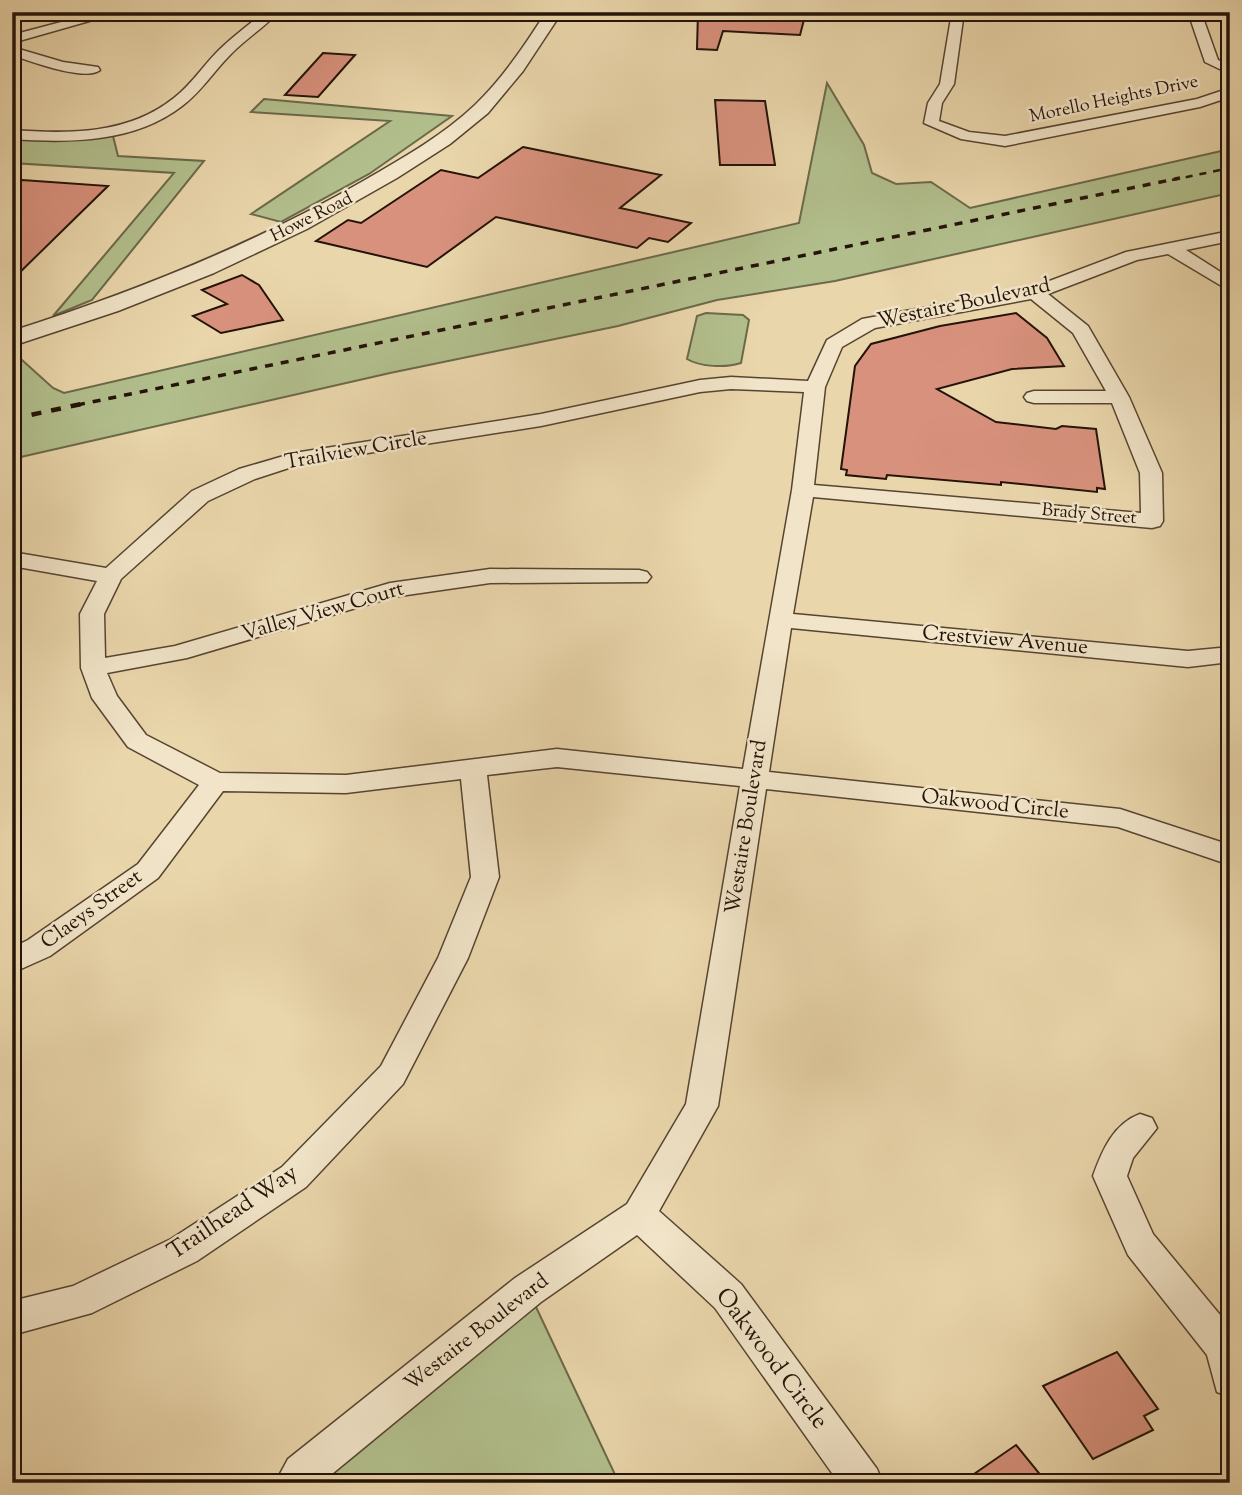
<svg xmlns="http://www.w3.org/2000/svg" width="1242" height="1495" viewBox="0 0 1242 1495" font-family="'Sorts Mill Goudy',serif">
<rect width="100%" height="100%" fill="#ead6ab"/>
<filter id="stains"><feTurbulence type="fractalNoise" baseFrequency=".00286" numOctaves="4"/><feColorMatrix values="0 0 0 0 .2 0 0 0 0 .09 0 0 0 0 .02 0 0 0 .5 -.17"/></filter>
<radialGradient id="worn" r=".72"><stop offset=".6" stop-color="#630" stop-opacity="0"/><stop offset="1" stop-color="#630" stop-opacity=".3"/></radialGradient>
<g fill="#b2bf8d" stroke="#6b694a" stroke-width="2">
<path d="M827,83l37,62 8,28 24,11 35,-2 39,26 260,-59v44l-395,88 -118,19 -99,26 -228,47 -378,86v-108l41,37 11,5 735,-170z"/>
<path d="M264,99l188,17 -83,58 -88,48 -30,-8 139,-93 -139,-9z"/>
<path d="M112,132l6,24 86,5 -112,139 -39,16 121,-143 -162,-10v-29z"/>
<path d="M706,313l37,2 6,5 -8,43c-15,5 -41,4 -54,-4l10,-43z"/>
<path d="M528,1290l91,193h-324z"/>
</g>
<g fill="#d8917d" stroke="#241308" stroke-width="2">
<path d="M698,12h108l-6,23 -77,-4 -6,19 -20,-1z"/>
<path d="M323,53l32,2 -37,42 -33,-2z"/>
<path d="M715,100l50,1 10,64h-55z"/>
<path d="M523,147l138,28 -41,33 71,15 -23,19 -19,-4 -12,10 -141,-31 -69,50 -111,-26 32,-21 13,3 80,-53 37,8z"/>
<path d="M22,180l86,6 -96,94v-92z"/>
<path d="M242,275l17,10 24,35 -62,13 -28,-17 34,-12 -25,-14z"/>
<path d="M1016,313l31,25 17,28 -52,3 -75,20 59,33 60,7 6,-3 34,3 9,60 -8,-1v4l-96,-10v3l-114,-10 -1,4 -40,-4 1,-5 -6,-1 14,-103 16,-22 69,-18z"/>
<path d="M1117,1352l41,57 -14,7 9,14 -60,29 -50,-73z"/>
<path d="M1016,1445l31,38h-86z"/>
</g>
<g fill="none" stroke-linecap="round" stroke-linejoin="round">
<defs>
<g id="minor">
<path d="M99,12h22l-109,31v-8z"/>
<path d="M264,12h14c-14,16 -33,27 -48,43 -16,16 -29,37 -48,51 -48,37 -112,37 -170,33v-9c56,4 116,5 162,-32 17,-13 29,-32 44,-47 14,-14 31,-26 46,-39z"/>
<path d="M952,12h12l-10,72 -12,19 -3,18 30,11 36,4 192,-37 33,-11v9l-30,10 -195,39 -44,-7 -37,-16 4,-20 12,-19z"/>
<path d="M1188,12h13l17,48 12,5v9l-25,-12z"/>
<path d="M12,47l51,15 35,5 2,3c-15,12 -70,-9 -88,-15z"/>
<path d="M1230,231v10l-44,9 44,28v13l-62,-37 -31,6 -89,34 40,32 41,71 33,76 1,48 -3,5 -8,2 -339,-31 -20,117 395,37 42,-4v15l-42,5 -397,-39 -22,144 351,37 110,36v20l-112,-38 -352,-38 -48,317 -59,105 82,73 136,185 6,14h-44l-124,-175 -78,-73 -96,67 -220,181h-46l13,-24 227,-181 112,-74 59,-100 54,-318 -183,-19 -70,8 12,102 -31,81 -65,126 -97,103 -109,74 -105,52 -80,22v-34l61,-15 98,-47 111,-72 99,-101 57,-108 33,-81 -10,-98 -115,14 -123,-2 -65,87 -108,78 -38,17v-25l16,-8 110,-76 61,-79 -71,-38 -36,-49 -11,-30 -1,-54 17,-33 -85,-15v-14l94,16 86,-77 47,-22 55,-16 247,-39 159,-34 31,-3 77,4 19,-41 35,-21 169,-31 95,-36zM1031,299l42,34 33,58h-72l-7,2 -3,4 3,4 7,2h78l28,70 1,40 -327,-28 11,-98 17,-40 33,-19zM731,389l73,3 -12,98 -49,279 -186,-20 -211,26 -126,-2 -74,-38 -29,-39 -10,-23 80,-15 206,-61 97,-14 157,-1 4,-5 -4,-5 -8,-2 -149,-1 -100,14 -215,63 -70,12 -1,-44 17,-35 87,-78 47,-22 49,-16 237,-37 159,-34z"/>
<path d="M1140,1114l12,4 5,10 -24,30 -6,18 26,58 77,93v70l-13,-5 -10,-37 -79,-100 -35,-79c9,-25 20,-52 47,-62z"/>
</g>
<path id="tertiary" d="M546,12h16l-39,59 -35,42 -38,31 -53,34 -90,51 -93,44 -96,38 -106,35v-15c122,-39 241,-86 353,-151 38,-22 77,-44 110,-75 28,-27 50,-60 71,-93z"/>
</defs>
<use href="#minor" stroke="#564431" stroke-width="3"/>
<use href="#tertiary" stroke="#564431" stroke-width="3"/>
<use href="#minor" fill="#f1e4c8" fill-rule="evenodd"/>
<use href="#tertiary" fill="#f1e4c8" fill-rule="evenodd"/>
<path stroke="#241308" stroke-width="2.5" stroke-dasharray="7 7" stroke-linecap="butt" d="M1172,180l58,-12"/>
<path stroke="#241308" stroke-width="3.5" stroke-dasharray="8 8" stroke-linecap="butt" d="M77,405l1103,-227"/>
<path stroke="#241308" stroke-width="4.5" stroke-dasharray="10 10" stroke-linecap="butt" d="M12,419l74,-16"/>
</g>
<g text-anchor="middle" dominant-baseline="central" stroke-width="5" stroke-linejoin="round" paint-order="stroke">
<g font-size="18" fill="#241308" stroke="#f1e4c8">
<text transform="translate(1114 100) rotate(-12)">Morello Heights Drive</text>
<text transform="translate(312 218) rotate(-27)">Howe Road</text>
<text transform="translate(1089 515) rotate(5)">Brady Street</text>
</g>
<g font-size="21" fill="#241308" stroke="#f1e4c8">
<text transform="translate(964 304) rotate(-12)">Westaire Boulevard</text>
<text transform="translate(356 451) rotate(-10)">Trailview Circle</text>
<text transform="translate(323 612) rotate(-16)">Valley View Court</text>
<text transform="translate(1005 641) rotate(5)">Crestview Avenue</text>
<text transform="translate(995 805) rotate(6)">Oakwood Circle</text>
<text transform="translate(747 827) rotate(-81)">Westaire Boulevard</text>
<text transform="translate(92 910) rotate(-36)">Claeys Street</text>
<text transform="translate(477 1333) rotate(-38)">Westaire Boulevard</text>
</g>
<g font-size="24" fill="#241308" stroke="#f1e4c8">
<text transform="translate(233 1213) rotate(-34)">Trailhead Way</text>
<text transform="translate(771 1359) rotate(53)">Oakwood Circle</text>
</g>
</g>
<rect width="1242" height="1495" fill="none" stroke="#ead6ab" stroke-width="42"/>
<rect x="14" y="14" width="1214" height="1467" fill="none" stroke="#241308" stroke-width="3.5"/>
<rect x="21" y="21" width="1200" height="1453" fill="none" stroke="#241308" stroke-width="2"/>
<rect width="100%" height="100%" filter="url(#stains)"/>
<rect width="100%" height="100%" fill="url(#worn)"/>
</svg>
